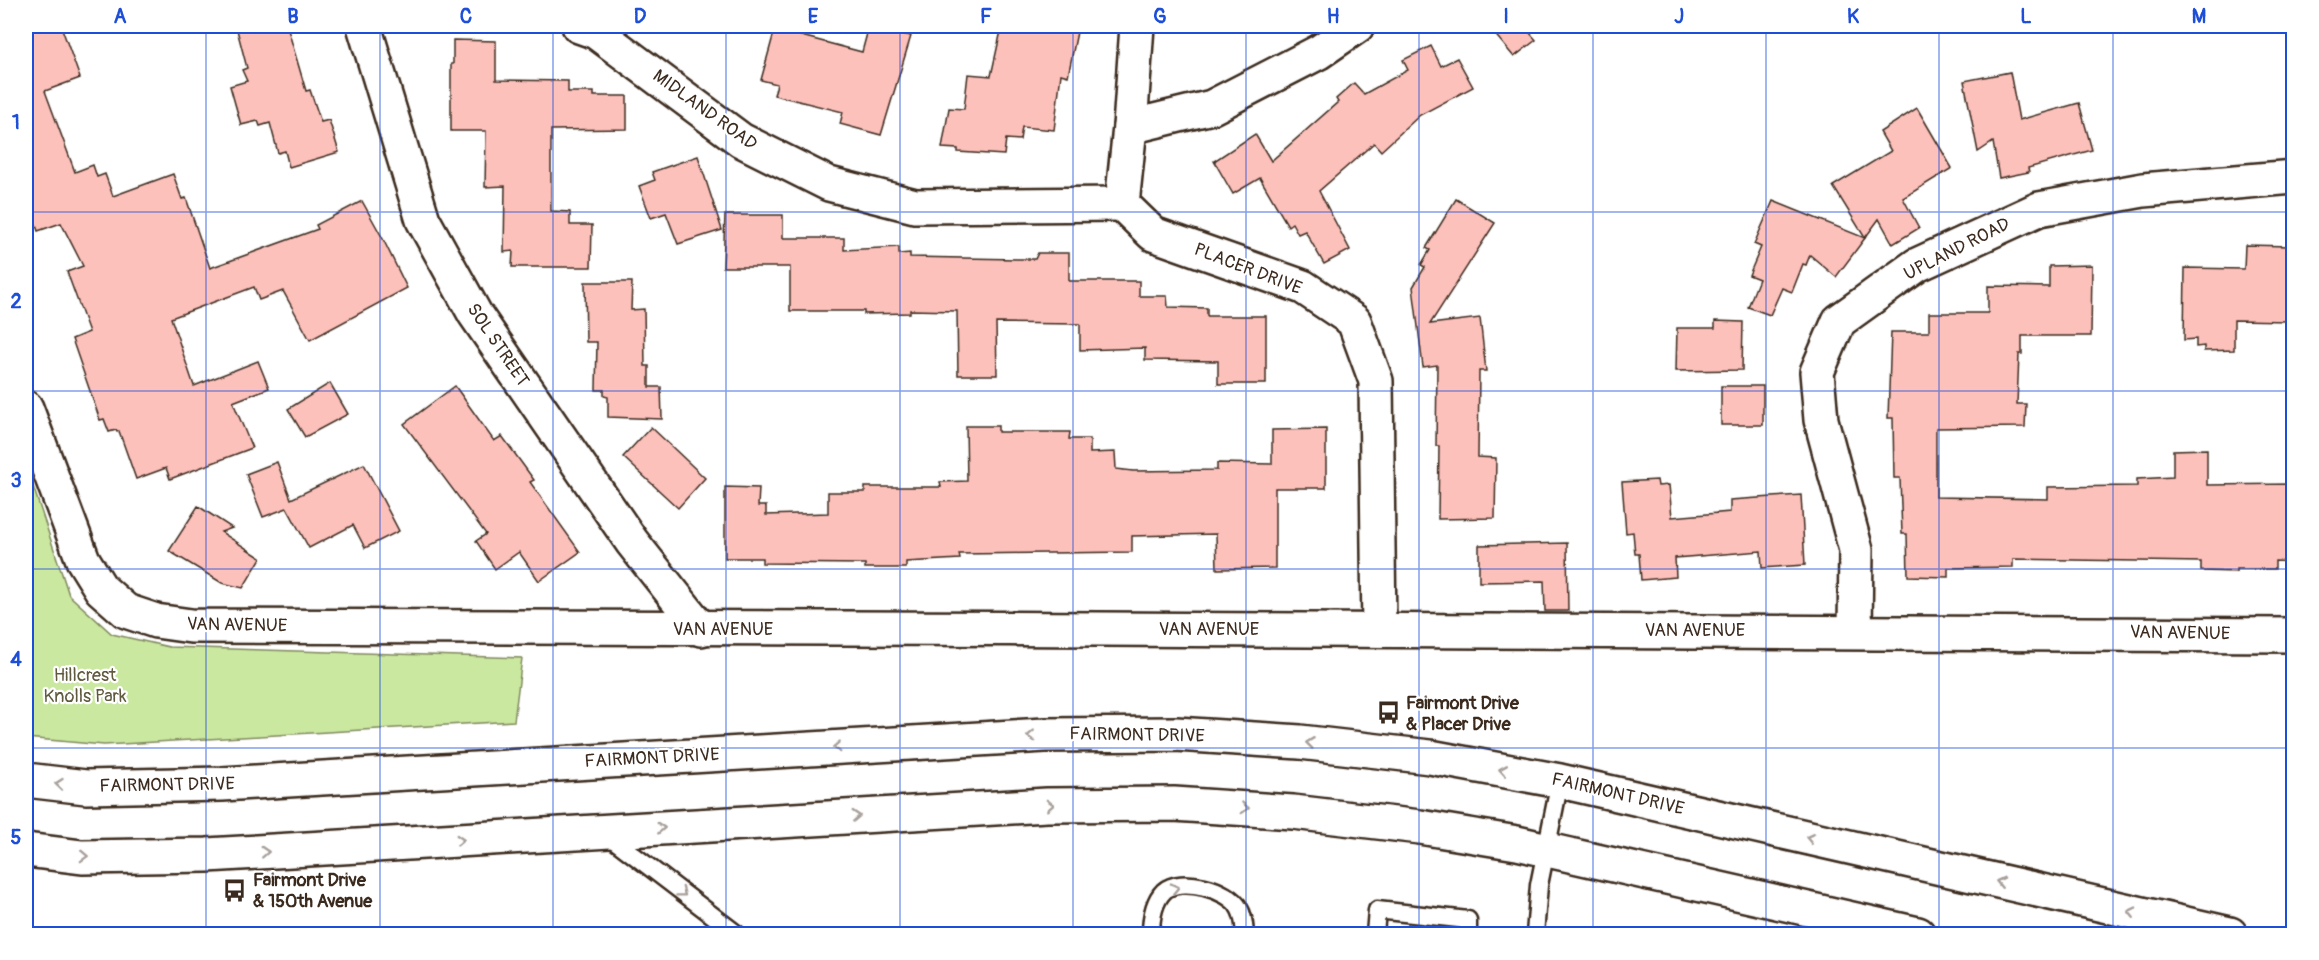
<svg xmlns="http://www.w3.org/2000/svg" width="2319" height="960" viewBox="0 0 2319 960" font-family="Pangolin,sans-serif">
<rect width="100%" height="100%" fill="#fff"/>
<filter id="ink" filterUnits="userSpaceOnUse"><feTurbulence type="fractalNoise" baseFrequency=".0167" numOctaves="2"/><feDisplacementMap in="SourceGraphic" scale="12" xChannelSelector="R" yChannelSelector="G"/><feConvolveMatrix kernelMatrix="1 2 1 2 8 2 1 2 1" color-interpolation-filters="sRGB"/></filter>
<g filter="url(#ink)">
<path fill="#cae8a0" stroke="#82895f" stroke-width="1.5" d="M26,465l43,130 43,39 57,13 353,11 -8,63 -410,24 -78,-7z"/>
<g fill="#fdc1bc" stroke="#3b2a1e" stroke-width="1.5">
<path d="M40,26h21l19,52 -35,13 30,81 18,-7 4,12 8,-3 8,22 60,-22 9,25 4,-1 24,70 108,-39 -2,-4 46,-24 20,36 25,51 -97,52 -27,-49 -24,9 -5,-13 -83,31 23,68 64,-25 11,27 -36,14 19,46 -82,31 -4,-11 -30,11 -17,-48 -2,1 -1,-2 -7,2 -5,-13 -4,1 -28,-81 17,-7 -22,-60 16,-6 -22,-43 -23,8 -12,-35v-165z"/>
<path d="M236,26h51l19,65 4,-1 11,32 8,-2 10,32 -50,15 -4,-16 -7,2 -8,-30 -10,3 -2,-5 -17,4 -11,-39 17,-5 -5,-11 5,-2z"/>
<path d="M869,26l42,10 -30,99 -41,-11 3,-12 -69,-17 3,-11 -16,-4 14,-51 87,23z"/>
<path d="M1002,26h45l30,6 -9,44 -7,-2 -7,56 -32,-3 -2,13 -14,-1 -2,16 -46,-3v-3l-16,-1 7,-40 15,1 4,-35 23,2z"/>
<path d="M1488,26h36l12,14 -22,17z"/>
<path d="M453,40l43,1v39l72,1v11h26v4h33v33l-76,1v81l19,1v13h22l-1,42h-79l1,-16 -9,1 1,-66 -20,1 1,-56h-35v-67h2z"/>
<path d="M1431,46l10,20 16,-8 16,29 -53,28 -39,36 -7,-8 -55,48 31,59 -26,14 -19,-33 -7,3 -6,-11 -4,3 -28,-48 -27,16 -19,-33 41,-27 16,27 67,-59 -2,-3 18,-16 10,11 44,-24 -5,-10z"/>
<path d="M2010,72l9,48 60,-17 13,47 -64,18 1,4 -30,6 -6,-36 -15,10 -14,-71z"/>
<path d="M1917,108l35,60 -49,30 16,30 -26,16 -14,-25 -14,19 -32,-52 58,-35 -11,-19z"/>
<path d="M698,156l24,74 -44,14 -12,-31 -15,5 -12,-32 16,-6 -3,-8z"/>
<path d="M1456,199l39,24 -65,101 50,-6 6,53h-7l-1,86 18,1 -1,60 -57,1 1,-73h-3l1,-81 -14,2 -10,-80 12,-20 -4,-2 9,-15 -4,-2z"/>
<path d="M1773,201l92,37 -29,39 -26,-22 -4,10 -3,-1 -11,28 -10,-4 -12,27 -22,-8 11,-28 -10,-4 12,-28 -7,-3z"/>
<path d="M725,215h58v23h61v12l55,-3v7l11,-1v4l107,2h18l3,-6h31v28h70v15h28l1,11 39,1v8h59v68h-48v-23l-73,-1v-12l-65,2v-26l-84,-1 1,52h-39l-1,-64 -47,-1v3l-46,1v-3h-74v-44h-67z"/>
<path d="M2245,245l45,1 -1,75 -55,-1v30l-30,1v-5l-8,1v-8l-12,1 1,-72 59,1z"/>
<path d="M2092,265l-1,71h-69v18h-3l-2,50h9l-1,23 -89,1v69l112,2v-12l89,-1v-7l36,-2v-27l34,-1v36l87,-1v78l-19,-1v8h-39v3l-35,-1v-9l-188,-3v8l-65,1v9l-40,-1 -1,-42h-5l-2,-56h-6l-1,-60h-5l3,-86h38v-19h59v-27l61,1v-21z"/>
<path d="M585,282h47l-1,28 13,-1 1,57h4v21h12l1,32 -54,-2v-20l-4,-1v-6h-8l1,-48h-11z"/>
<path d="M1715,321l28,1 -1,48 -66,1 1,-43h38z"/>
<path d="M330,383l18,31 -43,23 -17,-28z"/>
<path d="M455,386l39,55 8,-5 32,44 -4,2 50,70 -41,29 -20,-29 -24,17 -19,-28 10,-7 -82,-110z"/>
<rect x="1721" y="386" width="42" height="39"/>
<path d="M966,426h32v6h72l-1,7h21v14l25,-1 1,17 17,2 84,-1v-7l55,1v-34l54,-1v59h-51v80l-58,1 -1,-35 -84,2v16l-173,2 1,5 -54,3v6h-41v-4l-103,-1v-5h-37v-71l34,1 -1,18h8v9l62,-2v-21h37v-5h76l-1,-5 27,-1z"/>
<path d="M651,427l54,51 -27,30 -55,-51z"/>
<path d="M277,462l14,37 73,-35 35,67 -34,17 -12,-23 -44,23 -22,-40 -24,9 -17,-43z"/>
<path d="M1657,480l1,6 11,-1 3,32 58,-5v-12l71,-5 4,70 -43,3 -1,-17 -86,7 1,19 -35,3 -2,-26h-4l-2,-22 -7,1 -4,-51z"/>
<path d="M198,506l34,22 -11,4 40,26 -18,30 -21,-5 -53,-32z"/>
<path d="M1567,543l1,68h-23l-1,-30 -65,1v-37z"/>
</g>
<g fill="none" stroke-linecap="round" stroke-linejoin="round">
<defs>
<g id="service">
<path d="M606,834l131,100"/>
<path d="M1151,934c0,-14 2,-32 13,-43 16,-15 65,-2 75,17 5,8 5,17 6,26"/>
<path d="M1375,934l2,-24 91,10v14"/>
<path d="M1535,934l4,-49 21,-104"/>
</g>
<g id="minor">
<path d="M364,26l59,194 52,94 157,228 69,87"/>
<path d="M579,26l17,6 145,108 88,44 86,22 207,-2"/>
<path d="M1137,26l-7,101 -8,77 31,30 150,53 51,34 22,60 3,249"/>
<path d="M1130,127l82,-20 107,-55 38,-26"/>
<path d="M26,408l57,152 18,29 25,22 30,10 35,5c701,4 1402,1 2103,9"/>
<path d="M1855,630l1,-80 -35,-130 -4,-48 22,-51 78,-56 122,-56 104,-19 151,-13"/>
</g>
<g id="secondary">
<path d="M26,780l60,7 136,-3 823,-49 131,-1 124,8 130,15 130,24 670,153"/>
<path d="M26,850l56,7 125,-2 840,-50 127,-1 119,8 127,15 97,16 401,91"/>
</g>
</defs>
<use href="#service" stroke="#3b2a1e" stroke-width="21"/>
<use href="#minor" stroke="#3b2a1e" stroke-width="38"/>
<use href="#secondary" stroke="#3b2a1e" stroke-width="38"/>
<use href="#service" stroke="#fff" stroke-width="16"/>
<use href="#minor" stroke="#fff" stroke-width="33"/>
<use href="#secondary" stroke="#fff" stroke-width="33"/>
</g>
<defs><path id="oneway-chevron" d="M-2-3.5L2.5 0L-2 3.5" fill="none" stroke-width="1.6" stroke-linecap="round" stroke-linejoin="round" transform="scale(1.5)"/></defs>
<g stroke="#a79f9a">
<use href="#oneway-chevron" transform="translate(1031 736) rotate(177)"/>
<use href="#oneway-chevron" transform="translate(1310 743) rotate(-173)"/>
<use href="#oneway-chevron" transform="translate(837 747) rotate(177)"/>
<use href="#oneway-chevron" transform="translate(1503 770) rotate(-170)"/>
<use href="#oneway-chevron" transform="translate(59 784) rotate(-174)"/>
<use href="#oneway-chevron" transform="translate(1050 805) rotate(-2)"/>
<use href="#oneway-chevron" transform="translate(1245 808) rotate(4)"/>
<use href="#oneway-chevron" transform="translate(856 816) rotate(-3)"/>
<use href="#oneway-chevron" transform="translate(661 828) rotate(-3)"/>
<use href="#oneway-chevron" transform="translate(1810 838) rotate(-167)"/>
<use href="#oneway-chevron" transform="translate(460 840) rotate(-3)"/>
<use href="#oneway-chevron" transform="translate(265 852) rotate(-3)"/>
<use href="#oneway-chevron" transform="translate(84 856) rotate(2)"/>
<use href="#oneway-chevron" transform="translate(2000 882) rotate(-167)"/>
<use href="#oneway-chevron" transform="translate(1175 888) rotate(-13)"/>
<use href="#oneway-chevron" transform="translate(682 893) rotate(37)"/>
<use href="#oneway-chevron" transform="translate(2132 912) rotate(-167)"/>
</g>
</g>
<path fill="none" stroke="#1d4ed8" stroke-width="1.5" stroke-opacity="0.55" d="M206,26v908M380,26v908M553,26v908M726,26v908M900,26v908M1073,26v908M1246,26v908M1419,26v908M1593,26v908M1766,26v908M1939,26v908M2113,26v908M26,212h2268M26,391h2268M26,569h2268M26,748h2268"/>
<defs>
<symbol id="bus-bare" viewBox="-9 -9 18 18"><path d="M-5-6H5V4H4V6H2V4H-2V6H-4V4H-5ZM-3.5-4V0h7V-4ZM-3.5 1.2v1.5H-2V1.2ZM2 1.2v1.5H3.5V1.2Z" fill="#3b2a1e" stroke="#fff" stroke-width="2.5" paint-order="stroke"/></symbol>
</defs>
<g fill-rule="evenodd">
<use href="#bus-bare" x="1372" y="696" width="33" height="33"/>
<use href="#bus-bare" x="218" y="874" width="33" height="33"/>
</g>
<g text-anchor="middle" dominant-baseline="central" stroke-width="4.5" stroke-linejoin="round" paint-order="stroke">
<g font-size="18" fill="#3b2a1e" stroke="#fff">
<text transform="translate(705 110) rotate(36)">MIDLAND ROAD</text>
<text transform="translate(1957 249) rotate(-27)">UPLAND ROAD</text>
<text transform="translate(1248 269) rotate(21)">PLACER DRIVE</text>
<text transform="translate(498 345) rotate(56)">SOL STREET</text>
<text transform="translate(237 625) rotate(1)">VAN AVENUE</text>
<text x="723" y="629">VAN AVENUE</text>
<text x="1209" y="629">VAN AVENUE</text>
<text x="1695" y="630">VAN AVENUE</text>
<text transform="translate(2180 633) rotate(1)">VAN AVENUE</text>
<text transform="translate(1137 735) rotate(1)">FAIRMONT DRIVE</text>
<text transform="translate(652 758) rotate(-3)">FAIRMONT DRIVE</text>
<text transform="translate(167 785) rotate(-1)">FAIRMONT DRIVE</text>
<text transform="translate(1618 794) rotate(13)">FAIRMONT DRIVE</text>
</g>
<g font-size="18" fill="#5f5a3e" stroke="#fff">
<text x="85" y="675">Hillcrest<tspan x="85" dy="21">Knolls Park</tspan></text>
</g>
<g font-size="18" font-weight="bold" fill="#3b2a1e" stroke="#fff" text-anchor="start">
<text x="1406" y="703">Fairmont Drive<tspan x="1406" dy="21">&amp; Placer Drive</tspan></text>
<text x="253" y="880">Fairmont Drive<tspan x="253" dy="21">&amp; 150th Avenue</tspan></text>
</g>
</g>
<rect width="2319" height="960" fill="none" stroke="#fff" stroke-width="66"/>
<rect x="33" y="33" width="2253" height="894" fill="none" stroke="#1d4ed8" stroke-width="2"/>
<g font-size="20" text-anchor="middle" font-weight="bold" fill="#1d4ed8">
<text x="120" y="23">A</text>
<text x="293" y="23">B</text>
<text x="466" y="23">C</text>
<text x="640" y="23">D</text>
<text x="813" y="23">E</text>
<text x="986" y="23">F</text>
<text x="1160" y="23">G</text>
<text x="1333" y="23">H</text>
<text x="1506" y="23">I</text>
<text x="1679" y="23">J</text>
<text x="1853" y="23">K</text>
<text x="2026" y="23">L</text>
<text x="2199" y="23">M</text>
<text x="16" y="129">1</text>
<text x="16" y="308">2</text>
<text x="16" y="487">3</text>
<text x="16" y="666">4</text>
<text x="16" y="844">5</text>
</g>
</svg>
